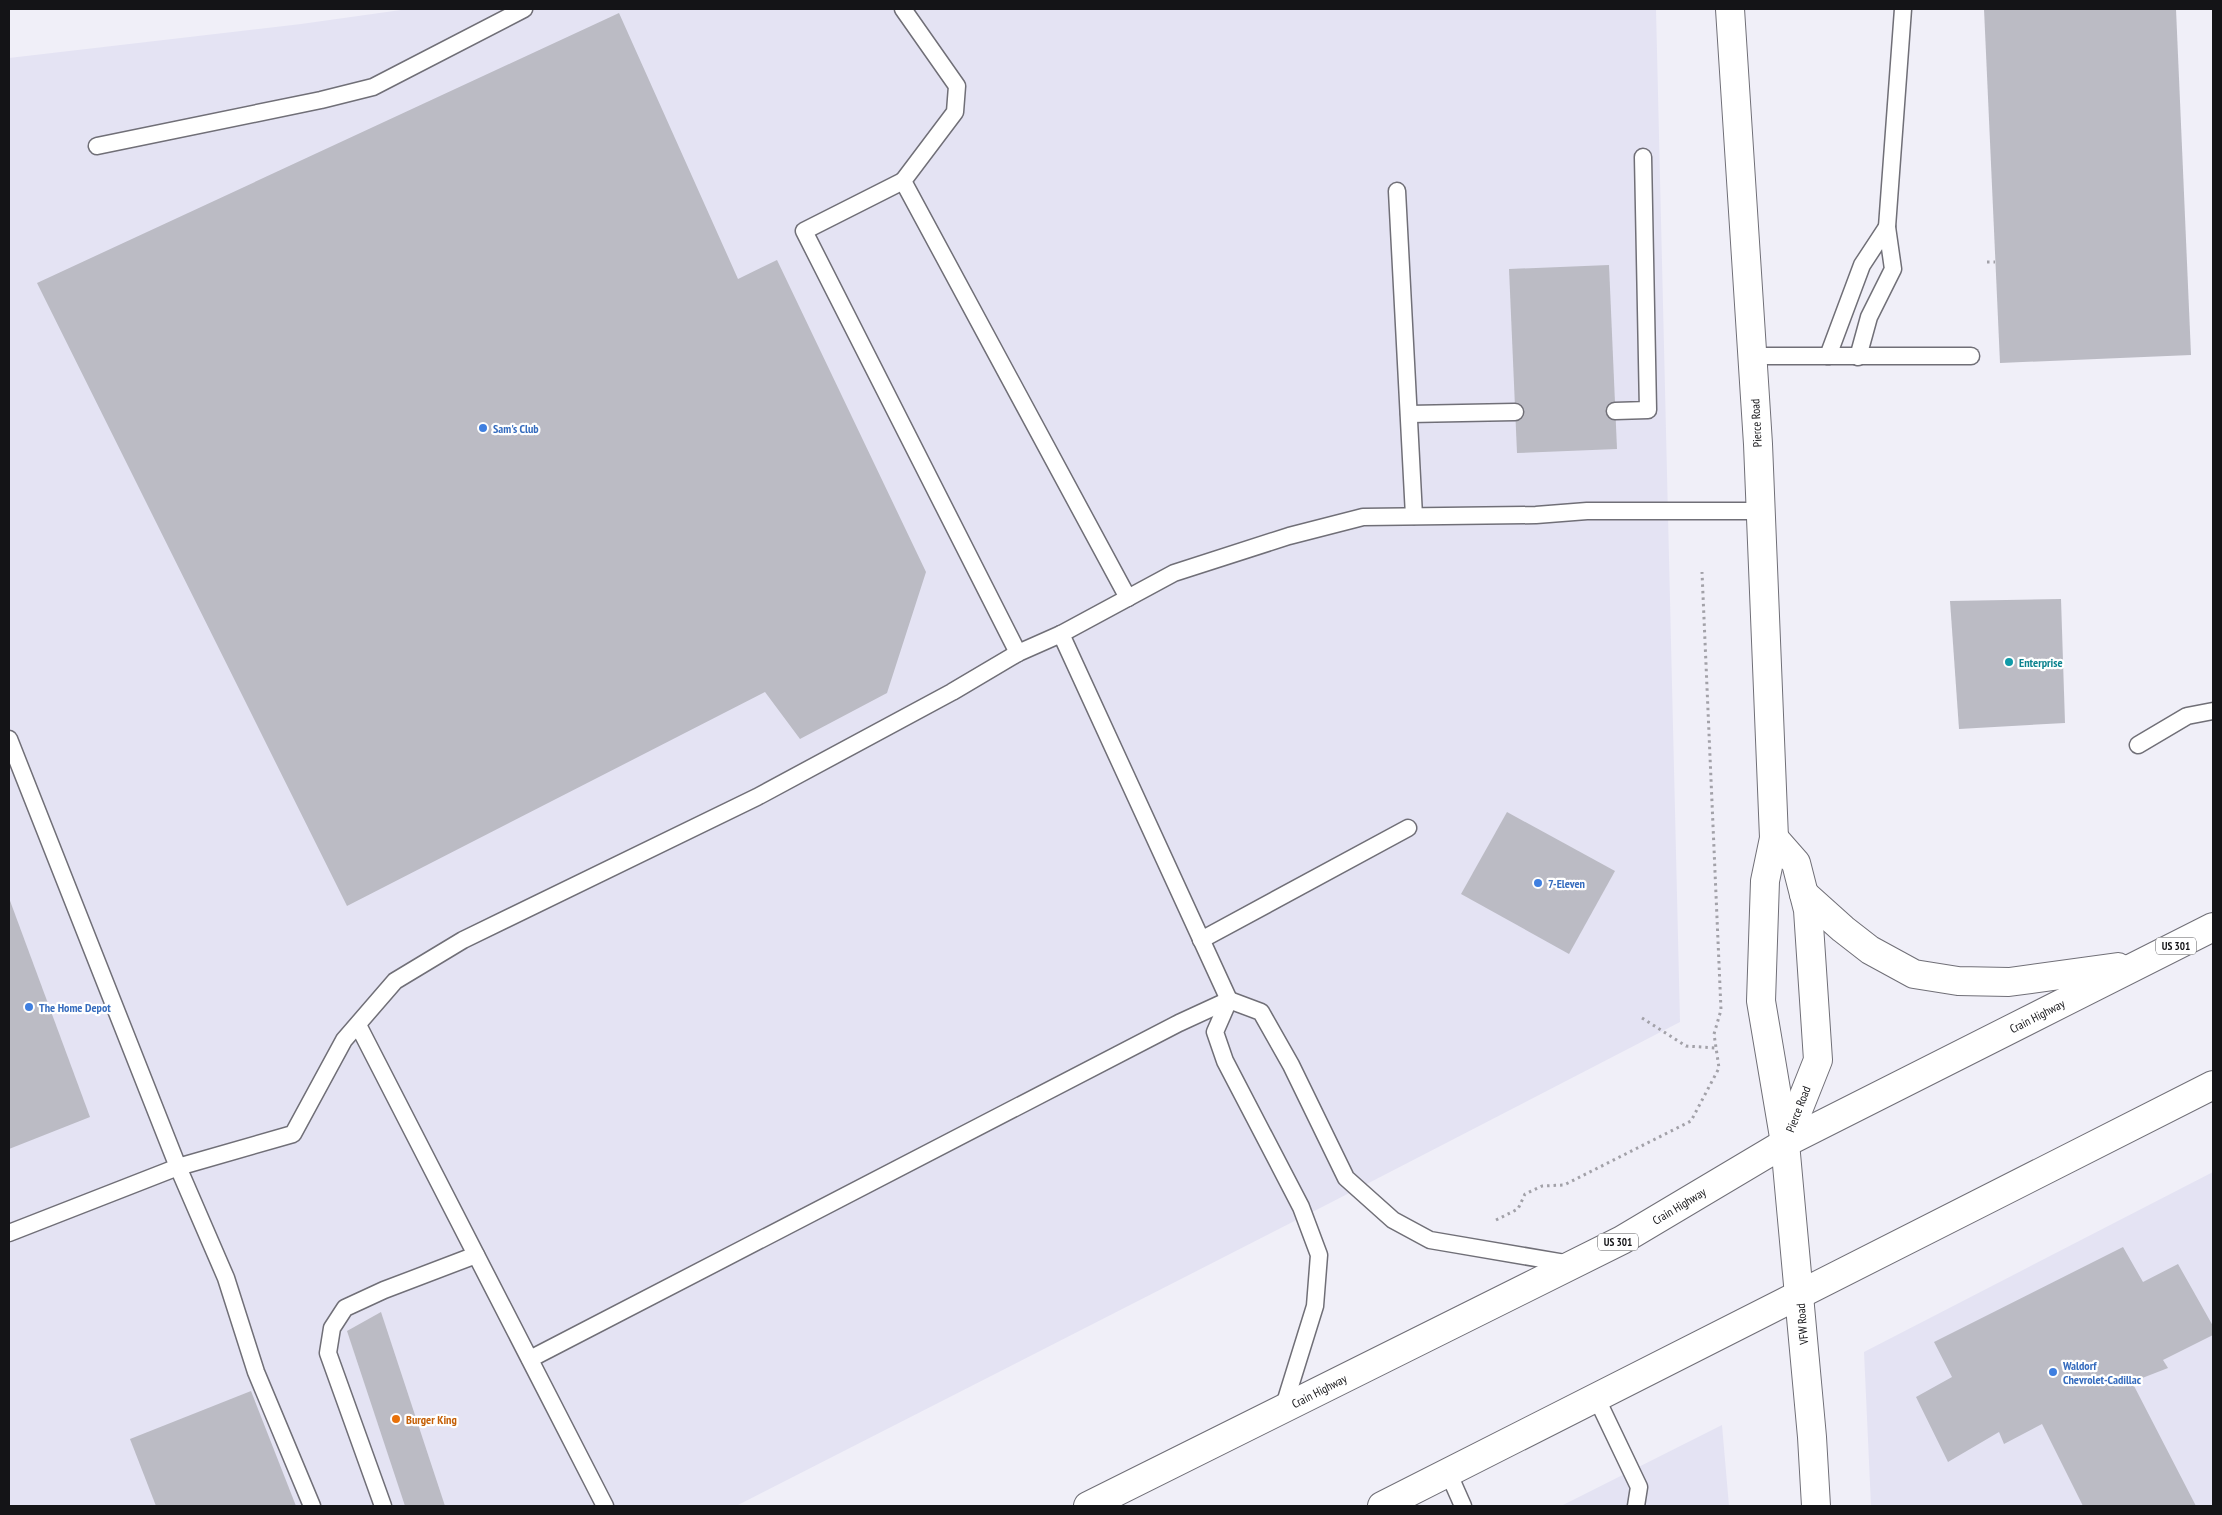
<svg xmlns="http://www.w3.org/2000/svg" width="2222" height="1515" viewBox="0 0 2222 1515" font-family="'PT Sans Narrow',sans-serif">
<rect width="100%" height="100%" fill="#f0eff8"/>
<g fill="#e4e3f3">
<path d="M408,9h1248l24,1013 -352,182 -592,302h-727v-1448l292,-34z"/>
<path d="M2213,1172v334h-342l-7,-154z"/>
<path d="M1722,1425l7,81h-168z"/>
</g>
<g fill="#bbbbc4">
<path d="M1984,9h192l15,346 -191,8z"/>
<path d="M619,13l119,266 39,-19 149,312 -39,121 -87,46 -35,-47 -418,214 -310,-623z"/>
<path d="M1609,265l8,184 -100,4 -8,-184z"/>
<path d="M2061,599l4,124 -106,6 -9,-128z"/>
<path d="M1507,812l108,59 -46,83 -108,-60z"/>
<path d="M9,898l81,219 -81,32z"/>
<path d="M2123,1247l20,35 35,-18 35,62v9l-50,25 5,8 -36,14 64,124h-113l-41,-82 -38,20 -5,-12 -51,30 -32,-65 36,-20 -18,-35z"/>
<path d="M381,1312l64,194h-40l-58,-175z"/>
<path d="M251,1391l45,115h-140l-26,-67z"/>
</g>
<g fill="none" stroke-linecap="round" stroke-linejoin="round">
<defs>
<g id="lane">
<path d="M903,9l54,77 -2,26 -52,69 225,417"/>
<path d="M97,146l224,-46 52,-13 151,-78"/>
<path d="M903,181l-99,50 214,422"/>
<path d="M1397,191l17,325"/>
<path d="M1752,356h219"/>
<path d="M1828,356l34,-91 25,-38"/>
<path d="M1858,357l11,-40 24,-48 -6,-42 16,-218"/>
<path d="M1615,411l33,-1 -5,-253"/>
<path d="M1409,414l106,-2"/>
<path d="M1061,634l168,366 -14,32 10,29 76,146 18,48 -4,51 -32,103"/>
<path d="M9,739l169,428 48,111 30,94 56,134"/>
<path d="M2138,745l49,-29 26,-5"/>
<path d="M1201,940l207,-112"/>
<path d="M358,1025l247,481"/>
<path d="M9,1233l169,-66 115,-33 51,-94 51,-59 68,-41 294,-143 195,-105 66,-39 43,-19 113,-61 115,-37 74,-19 173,-2 51,-4h173"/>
<path d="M530,1359l649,-336 50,-23 32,12 30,53 55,113 47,42 37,20 141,24"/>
<path d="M1596,1397l43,90 -3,19"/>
<path d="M1448,1472l15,34"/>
<path d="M383,1506l-55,-153 4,-25 13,-20 39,-18 92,-35"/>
</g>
<g id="secondary">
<path d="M1730,9l28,435 16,394 -9,43 -4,120 24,142 27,294 4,69"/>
<path d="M1774,838l22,25 12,47 10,150 -33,83"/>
</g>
<g id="highway">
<path d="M1804,894l39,35 27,21 44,24 44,7 51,1 109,-15"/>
<path d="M1088,1506l534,-266 163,-97 428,-216"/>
<path d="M1382,1506l831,-421"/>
</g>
</defs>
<use href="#lane" stroke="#706f77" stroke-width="19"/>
<use href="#secondary" stroke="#706f77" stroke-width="30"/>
<use href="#highway" stroke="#706f77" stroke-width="30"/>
<g stroke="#a2a1a8" stroke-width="3" stroke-dasharray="2.5 4" stroke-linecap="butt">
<path d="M1987,262h8"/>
<path d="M1642,1018l44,28 30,2"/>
<path d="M1496,1220l22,-11 7,-15 17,-8 22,-1 127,-64 28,-53 -5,-34 7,-24 -19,-438"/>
</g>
<use href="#lane" stroke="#fff" stroke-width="16"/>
<use href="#secondary" stroke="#fff" stroke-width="28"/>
<use href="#highway" stroke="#fff" stroke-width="28"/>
</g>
<g fill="#3f7fe0" stroke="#fff" stroke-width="2">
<circle cx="483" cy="428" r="5"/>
<circle cx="1538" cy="883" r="5"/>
<circle cx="29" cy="1007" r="5"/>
<circle cx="2053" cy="1372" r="5"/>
</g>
<circle fill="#0f9aa8" stroke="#fff" stroke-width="2" cx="2009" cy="662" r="5"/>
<circle fill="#e8710a" stroke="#fff" stroke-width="2" cx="396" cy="1419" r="5"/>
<g text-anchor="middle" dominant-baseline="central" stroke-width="4.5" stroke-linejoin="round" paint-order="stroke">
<g fill="#fff" stroke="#5a5a5d" stroke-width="1">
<rect x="2156" y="937.5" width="40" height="17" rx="4"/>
<rect x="1598" y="1233.5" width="40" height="17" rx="4"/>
</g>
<g font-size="11" font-weight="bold" fill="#141417">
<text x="2176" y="946">US 301</text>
<text x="1618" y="1242">US 301</text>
</g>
<g font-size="12" fill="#141417" stroke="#fff">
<text transform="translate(1756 423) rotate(-93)">Pierce Road</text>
<text transform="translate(2037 1016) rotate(-27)">Crain Highway</text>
<text transform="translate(1798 1109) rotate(-69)">Pierce Road</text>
<text transform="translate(1679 1206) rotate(-31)">Crain Highway</text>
<text transform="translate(1802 1324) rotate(-95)">VFW Road</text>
<text transform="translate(1319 1391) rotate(-27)">Crain Highway</text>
</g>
<g font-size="12" font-weight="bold" fill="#366cbe" stroke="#fff" text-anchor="start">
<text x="493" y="428">Sam's Club</text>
<text x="1548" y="883">7-Eleven</text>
<text x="39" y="1007">The Home Depot</text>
<text x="2063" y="1365">Waldorf<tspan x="2063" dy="14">Chevrolet-Cadillac</tspan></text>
</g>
<g font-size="12" font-weight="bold" fill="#0d838f" stroke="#fff" text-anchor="start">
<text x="2019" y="662">Enterprise</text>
</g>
<g font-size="12" font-weight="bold" fill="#c56008" stroke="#fff" text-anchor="start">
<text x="406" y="1419">Burger King</text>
</g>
</g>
<rect width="2222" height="1515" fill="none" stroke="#141417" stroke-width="20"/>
</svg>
